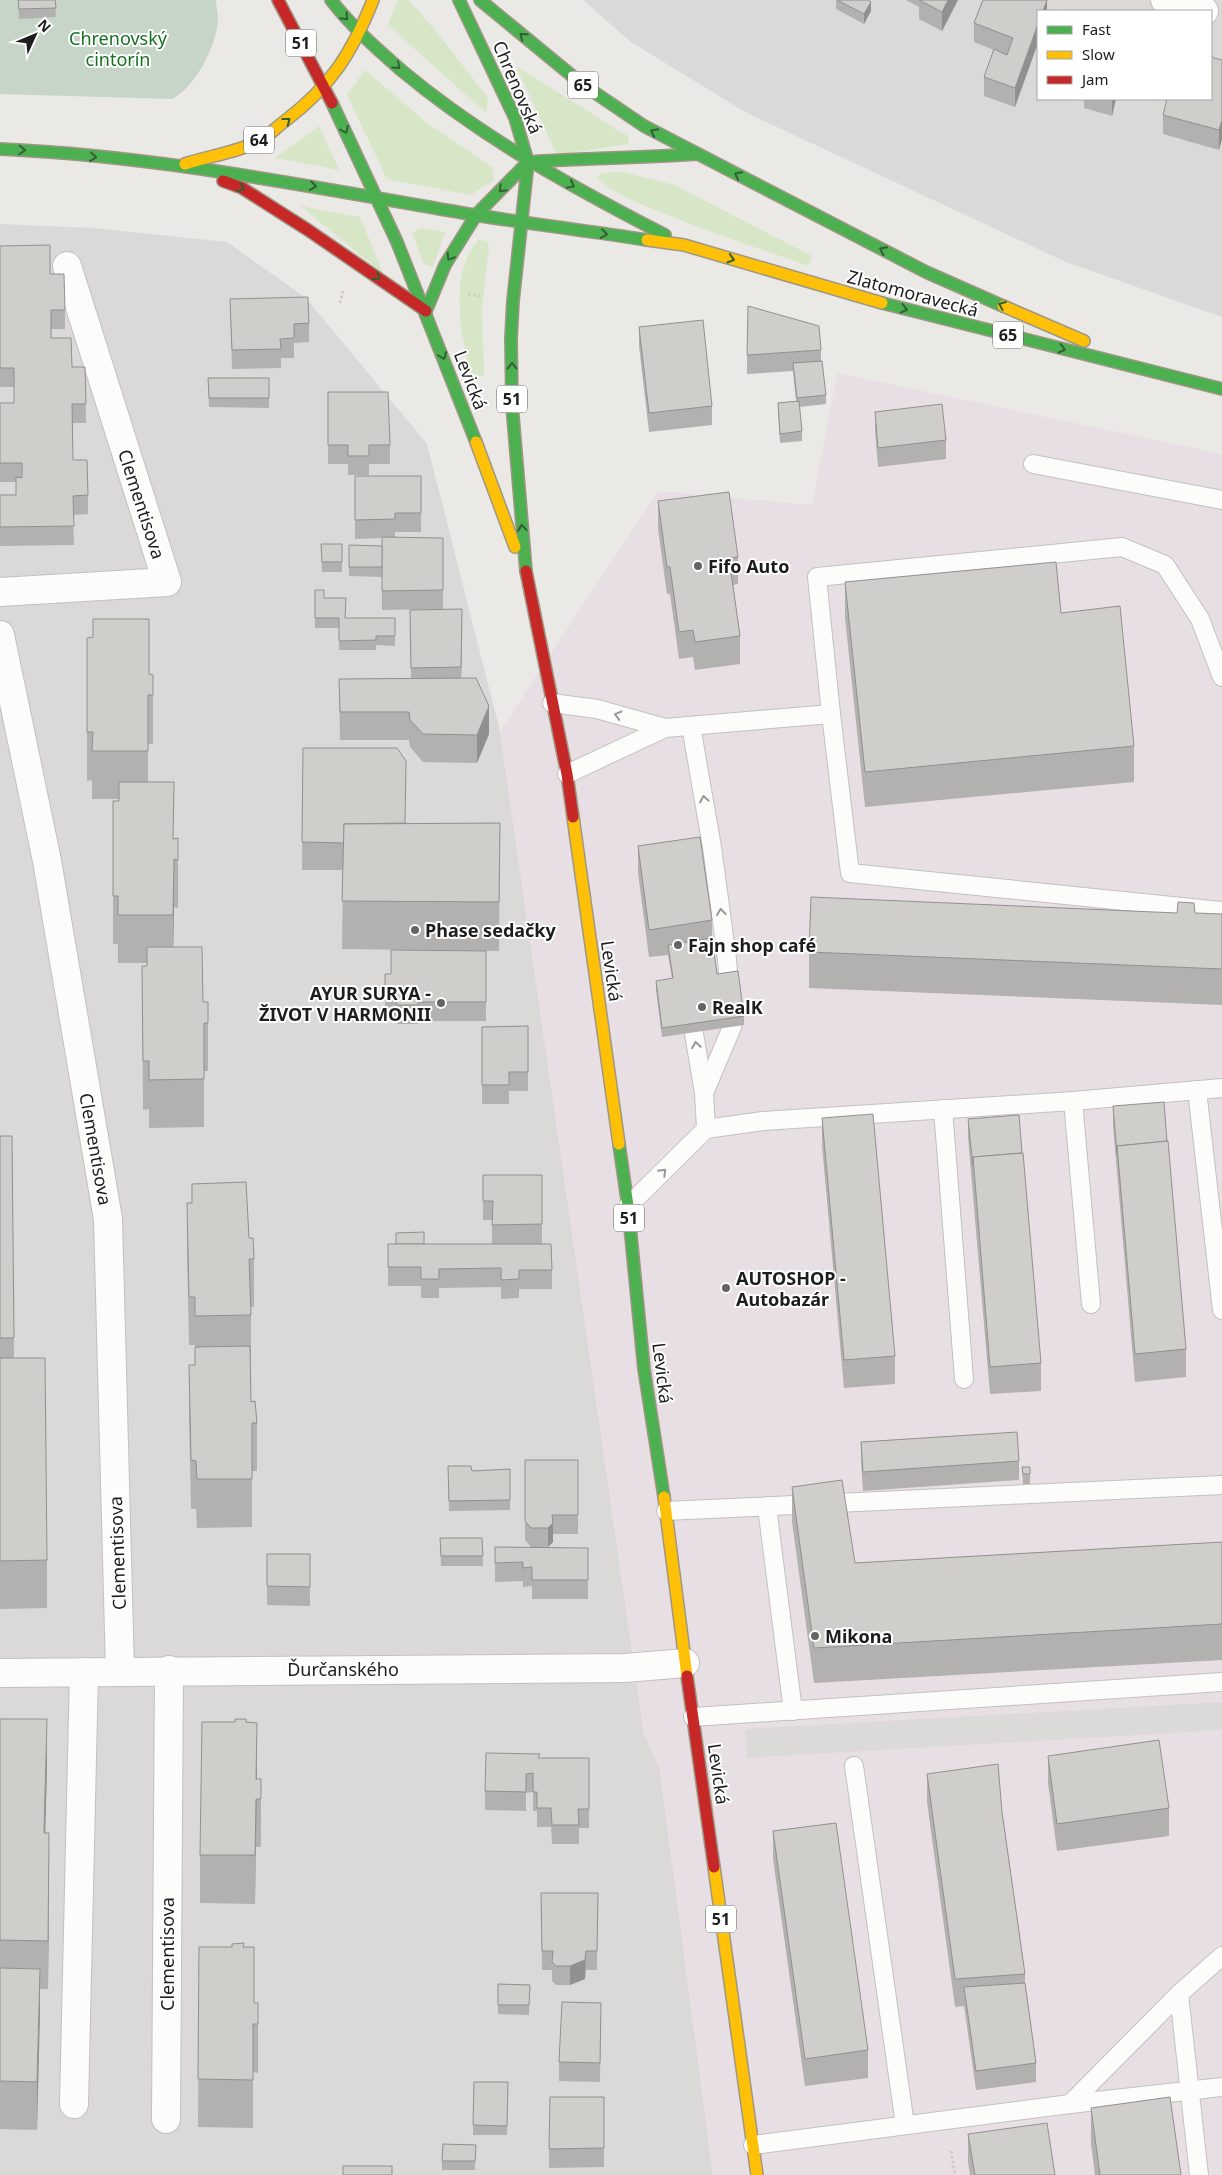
<svg xmlns="http://www.w3.org/2000/svg" width="1222" height="2175" viewBox="0 0 1222 2175" font-family="'Noto Sans',sans-serif">
<rect width="100%" height="100%" fill="#ebe9e6"/>
<g fill="#dad9d7" fill-rule="evenodd">
<path d="M583,0h639v317l-156,-55 -321,-150 -114,-70zM1038,11h173v88h-173z"/>
<path d="M0,224l93,4 134,14 79,56 121,146 73,287 144,1003 16,36 53,405h-713z"/>
</g>
<path fill="#e8dfe4" d="M837,373l385,81v1721h-509l-53,-404 -16,-37 -144,-1003 158,-240 154,14z"/>
<g fill="#d6e6c7">
<path d="M398,0h11l26,30 53,68 -2,15 -98,-88z"/>
<path d="M516,66l113,71 -1,7 -71,11z"/>
<path d="M365,70l62,53 65,44 2,13 -23,15 -84,-16 -40,-84z"/>
<path d="M319,126l20,44 -64,-12z"/>
<path d="M623,172l51,13 138,71 -3,10c-49,-17 -98,-33 -146,-53 -23,-9 -49,-18 -67,-36l6,-4z"/>
<path d="M300,206l60,11 23,56z"/>
<path d="M421,228l24,4 -12,35 -9,-3 -12,-31z"/>
<path d="M478,240l9,1 2,6 -7,62 2,67h-13c-10,-42 -23,-100 7,-136z"/>
</g>
<path fill="#c6d5c7" d="M0,0h216c0,6 2,13 2,20 -2,26 -22,67 -46,79l-172,-5z"/>
<path fill="#dbdad9" d="M1222,1702v28l-475,28 -2,-29z"/>
<g fill="none" stroke-linecap="round" stroke-linejoin="round">
<defs>
<g id="lane">
<path d="M1033,464l189,36"/>
<path d="M552,703l45,6 68,19"/>
<path d="M831,714l-14,-137 305,-30 43,18 35,54 22,58"/>
<path d="M567,774l98,-46 166,-14 19,159 372,38"/>
<path d="M690,1010l14,83"/>
<path d="M1197,1090l25,220"/>
<path d="M1073,1101l18,203"/>
<path d="M943,1109l21,270"/>
<path d="M706,1129l57,-8 310,-20 149,-13"/>
<path d="M628,1206l78,-77 -2,-36 28,-66 -5,-68 -15,-112 -21,-121"/>
<path d="M767,1507l26,204"/>
<path d="M666,1511l556,-26"/>
<path d="M693,1717l529,-35"/>
<path d="M854,1766l51,359"/>
<path d="M1179,1994l20,181"/>
<path d="M1070,2104l109,-110 43,-38"/>
<path d="M753,2145l317,-41 152,-17"/>
</g>
<g id="street">
<path d="M1165,0l39,11"/>
<path d="M0,592l167,-10 -100,-316"/>
<path d="M0,635l47,226 61,358 12,452"/>
<path d="M0,1673l625,-5 60,-5"/>
<path d="M74,2104l10,-432"/>
<path d="M166,2119l3,-449"/>
</g>
<g id="fast">
<path d="M331,0c20,26 45,48 70,70 80,67 171,117 264,165"/>
<path d="M459,0l56,118 13,44 -15,139 -2,37 1,67 14,166"/>
<path d="M480,0l102,84 62,42 282,146 77,34"/>
<path d="M332,103l65,139 79,200"/>
<path d="M0,149c160,7 317,39 475,66 57,9 114,16 172,25"/>
<path d="M882,303l340,86"/>
<path d="M426,311l19,-46 31,-50 52,-53c56,-4 113,-4 169,-8"/>
<path d="M619,1144l9,62 16,163 20,128"/>
</g>
<g id="slow">
<path d="M185,164c24,-8 54,-12 76,-24 8,-5 16,-13 24,-19 46,-35 67,-68 88,-121"/>
<path d="M647,240l37,5 198,58"/>
<path d="M1003,306l81,35"/>
<path d="M476,442l39,105"/>
<path d="M573,817l46,327"/>
<path d="M664,1497l23,179"/>
<path d="M714,1867l43,308"/>
</g>
<g id="jam">
<path d="M278,0l54,103"/>
<path d="M223,181l19,7 66,42 118,81"/>
<path d="M526,571l41,203 6,43"/>
<path d="M687,1676l27,191"/>
</g>
</defs>
<use href="#lane" stroke="#c2c1c0" stroke-width="20"/>
<use href="#street" stroke="#c2c1c0" stroke-width="30"/>
<use href="#fast" stroke="#9f9785" stroke-width="14"/>
<use href="#slow" stroke="#9f9785" stroke-width="14"/>
<use href="#jam" stroke="#9f9785" stroke-width="14"/>
<g stroke="#d4c9c6" stroke-width="3" stroke-dasharray="2.5 2.5" stroke-linecap="butt">
<path d="M468,294l13,2"/>
<path d="M340,303l3,-12"/>
<path d="M951,2151l4,24"/>
</g>
<use href="#lane" stroke="#fcfcfb" stroke-width="18"/>
<use href="#street" stroke="#fcfcfb" stroke-width="28"/>
<use href="#fast" stroke="#4caf50" stroke-width="11"/>
<use href="#slow" stroke="#ffc107" stroke-width="11"/>
<use href="#jam" stroke="#c62828" stroke-width="11"/>
</g>
<g fill="#b3b1af">
<path d="M18,0h37l1,17 -37,2z"/>
<path d="M836,0l35,11 -7,13 -28,-15z"/>
<path d="M906,0h52l-16,31 -23,-12v-12z"/>
<path d="M1047,11l-32,96 -31,-11v-19l10,-27 -20,-8v-19z"/>
<path d="M1214,58l8,2v79l-3,11 -56,-16v-19z"/>
<path d="M1084,99h32l-4,17 -28,-8z"/>
<path d="M0,246l50,28 15,36v19h-14v9l21,29h13l1,56h-13v37l15,35v19l-15,1 1,30 -74,1v-51h16v-13h-16v-79h14v-16h-14z"/>
<path d="M230,299l79,24v19l-15,1v15h-13v10l-49,1z"/>
<path d="M639,327l73,79v19l-63,7 -10,-86z"/>
<path d="M821,350v11l5,34v9l-27,3 3,24v10l-22,2 -2,-31v-9l18,-2 -3,-30 -46,3v-19z"/>
<path d="M208,378h61v30l-60,-1z"/>
<path d="M328,392l62,53v19h-21v11h-21v-11h-20z"/>
<path d="M875,412l71,28v19l-68,8 -3,-36z"/>
<path d="M355,476h66v56h-26v6h48v71l-61,1v-41v8l-33,-1v-31l33,1v-8l-27,1z"/>
<path d="M658,501l80,56v27l-5,1 7,51v28l-45,6 -2,-13 -14,2 -9,-65h-3l-9,-65z"/>
<path d="M321,544h21v28h-20z"/>
<path d="M845,582l216,31 73,133v36l-269,25 -20,-189z"/>
<path d="M315,590l31,28h49v28l-19,-1v5h-37v-22h-24z"/>
<path d="M410,610l52,18 -1,50 28,56 -12,29 -54,-1 -13,-15 -1,-7h-69l-1,-61 72,-1z"/>
<path d="M93,637l56,37 4,1v69h-5v38l26,57 4,-1v70l-4,-1 -1,40 30,55 5,21v48h-4v56l-55,1v-19l-6,1 -1,-144h5v-3h-29v-19h-5v-143h6v-2h-27v-19l-5,1v-143z"/>
<path d="M303,748l102,75h95l-1,128 -157,-2 1,-79h-41z"/>
<path d="M638,846l74,74v18l5,36 27,42v9l-82,12 -6,-47v-9l16,-3 -4,-23 -19,2 -11,-84z"/>
<path d="M1222,914v91l-413,-17v-36z"/>
<path d="M486,951v70h-68v3h-21v-6h-9v-12h-3v-32h6z"/>
<path d="M528,1026v65h-19v13h-27v-77z"/>
<path d="M1113,1106l73,243v28l-51,5 -22,-257z"/>
<path d="M822,1118l73,238v28l-51,4 -22,-242z"/>
<path d="M968,1119l73,244v28l-51,3 -22,-256z"/>
<path d="M0,1136h12l2,222 33,202v48l-47,1z"/>
<path d="M483,1175h59v69h-50v-24h-9z"/>
<path d="M192,1184l62,75v48h-3v56h-1l1,39 6,21v48h-5v56l-55,1 -1,-19h-5l-2,-95v-49h6v-20h-6l-2,-94v-48h5z"/>
<path d="M388,1244h36l128,26v19h-33v9l-18,1v-12l-62,1v10h-18v-12h-33z"/>
<path d="M861,1442l158,19v19l-156,11 -2,-30z"/>
<path d="M525,1460h53v74h-25v8l-5,5 40,33v19h-56v-13l-9,1v-6l-28,1v-35h36l-6,-7z"/>
<path d="M448,1466l24,5 38,-2v41l-61,1z"/>
<path d="M1022,1467l8,7v10h-7z"/>
<path d="M792,1487l63,76 367,-21v118l-408,23 -22,-161z"/>
<path d="M440,1538h42l1,28h-42z"/>
<path d="M267,1554h43v52l-43,-1z"/>
<path d="M0,1719l47,48 -2,66 4,48 -1,108h-8l-3,141 -37,-1z"/>
<path d="M246,1722l15,77v48h-5l-1,57 -55,-1v-48z"/>
<path d="M1048,1756l121,52v28l-112,15 -9,-68z"/>
<path d="M540,1758h49v70h-10v16h-27l-1,-17h-14v-16h-4v-19l-7,1v18l-41,-1v-19z"/>
<path d="M927,1774l75,38 23,162v9l11,80v19l-60,8 -12,-84 -9,1 -28,-205z"/>
<path d="M773,1831l95,219v28l-63,8 -32,-227z"/>
<path d="M541,1893h57l-1,77h-11l-1,9 -15,6h-14l-4,-4v-11h-10z"/>
<path d="M199,1947h45l10,56h4v70l-5,-1v56l-55,-1z"/>
<path d="M498,1984l32,1 -1,30 -31,-1z"/>
<path d="M601,2003l-1,79 -41,-1v-19z"/>
<path d="M474,2082h34l-1,53h-34z"/>
<path d="M604,2097v70l-55,1v-19z"/>
<path d="M1091,2108l90,67h-86l-4,-31z"/>
<path d="M968,2134l87,41h-85l-2,-13z"/>
<path d="M476,2145l-1,25h-33v-9z"/>
</g>
<g fill="#92908e">
<path d="M948,0h10l-16,31v-19z"/>
<path d="M1047,0v11h-4z"/>
<path d="M871,2v9l-7,13v-10z"/>
<path d="M1038,24v19l-23,64v-19z"/>
<path d="M1112,99h4l-4,17z"/>
<path d="M1222,120v19l-3,11v-20z"/>
<path d="M462,609v19l-1,58v-19z"/>
<path d="M489,706v28l-12,29v-28z"/>
<path d="M174,859v48l-1,57v-49z"/>
<path d="M553,1523v19l-5,5v-19z"/>
<path d="M47,1719v48l-3,114v-48z"/>
<path d="M257,1723v48l-2,133 1,-125z"/>
<path d="M49,1833v48l-1,108v-48z"/>
<path d="M586,1951l-1,28 -15,6v-19z"/>
<path d="M40,1969v48l-3,113v-48z"/>
</g>
<g fill="#d0cecb" stroke="#92908e">
<path d="M18,0h37l1,8 -37,1z"/>
<path d="M837,0h31l3,2 -7,12z"/>
<path d="M919,0h29l-6,12z"/>
<path d="M983,0h64l-4,11h-5v13l-23,64 -31,-11 10,-28 13,6 6,-17 -39,-15z"/>
<path d="M1211,55l3,3 8,2v60l-3,10 -56,-15 4,-16h44z"/>
<path d="M50,245v29h14l1,36h-14v28h20l1,29h13l1,37h-14l1,56h14l1,35 -15,1 1,30 -74,1v-32h16v-18l6,1v-15h-22v-60h14v-35h-14v-122z"/>
<path d="M308,297l1,26 -15,1v14l-14,1 1,10 -49,1 -2,-51z"/>
<path d="M748,306l71,20 2,24 -74,5z"/>
<path d="M703,320l9,86 -63,7 -10,-86z"/>
<path d="M822,361l4,34 -29,3 -4,-35z"/>
<path d="M208,378h61v20h-60z"/>
<path d="M328,392h60l2,53h-21v11h-21v-11h-20z"/>
<path d="M799,401l3,30 -22,3 -2,-31z"/>
<path d="M942,404l4,36 -68,8 -3,-36z"/>
<path d="M355,476h66v37h-26v6l-40,1z"/>
<path d="M729,492l9,65 -9,1 11,78 -45,6 -2,-12 -14,2 -9,-65h-3l-9,-66z"/>
<path d="M382,537l61,1v52l-61,1z"/>
<path d="M321,544h21v18h-20z"/>
<path d="M349,545l33,1v21h-33z"/>
<path d="M1056,562l5,51 59,-7 14,140 -269,26 -20,-190z"/>
<path d="M315,590h9v8h22l-1,20h50v18h-19v4l-37,1v-23h-24z"/>
<path d="M462,609l-1,58 -50,1 -1,-58z"/>
<path d="M93,619h56v55l4,1v20h-5v56h-56l1,-19h-6v-94l6,-1z"/>
<path d="M476,678l13,28 -12,29 -54,-1 -13,-14 -1,-8h-69l-1,-33z"/>
<path d="M303,748h94l9,13 -1,62 -61,1v19l-42,-1z"/>
<path d="M119,782h55l-1,57 5,-1v22l-4,-1 -1,56h-55v-19h-5v-95h6z"/>
<path d="M500,823l-1,79 -157,-1 2,-77z"/>
<path d="M700,837l12,83 -63,10 -11,-84z"/>
<path d="M811,897l366,16 1,-11 16,1 1,10 27,1v55l-413,-17z"/>
<path d="M712,938l5,36 21,-3 6,45 -82,12 -6,-47 17,-3 -5,-33z"/>
<path d="M147,947h55l1,55h5v21h-4v56l-55,1v-19h-6l-1,-95h5z"/>
<path d="M391,950l95,1v51h-68v3h-21v-6h-9v-12h-3v-13h6z"/>
<path d="M528,1026v46h-19v13h-27v-58z"/>
<path d="M1164,1102l3,39 -50,5v8l-4,-48z"/>
<path d="M873,1114l22,242 -51,4 -22,-242z"/>
<path d="M1019,1115l3,38 -49,4v9l-5,-47z"/>
<path d="M0,1136h12l2,202h-14z"/>
<path d="M1168,1141l18,208 -51,5 -18,-208z"/>
<path d="M1023,1153l18,210 -51,4 -17,-210z"/>
<path d="M483,1175h59v49l-50,1 1,-24h-10z"/>
<path d="M246,1182l3,56h4l1,21h-5l2,56 -56,1v-19h-6l-2,-94h5v-19z"/>
<path d="M424,1232v12h-28v-11z"/>
<path d="M388,1244h163l1,26h-33v9l-18,1v-12l-62,1v10h-18v-12h-33z"/>
<path d="M250,1346l1,56 4,-1 2,22h-5v56h-55l-1,-18 -5,-1 -2,-95h6v-18z"/>
<path d="M0,1358h45l2,202 -47,1z"/>
<path d="M1017,1432l2,29 -156,11 -2,-30z"/>
<path d="M525,1460h53v55h-26l1,8 -5,5h-17l-6,-7z"/>
<path d="M448,1466h23l1,5 38,-2v31l-61,1z"/>
<path d="M1022,1467h8v7h-7z"/>
<path d="M842,1480l13,83 367,-21v82l-408,24 -22,-161z"/>
<path d="M440,1538h42l1,18h-42z"/>
<path d="M495,1547l93,1v32h-56v-13l-9,1v-6l-28,1z"/>
<path d="M267,1554h43v33l-43,-1z"/>
<path d="M0,1719h47l-3,114h5l-1,108 -48,-1z"/>
<path d="M235,1719h11v3l11,1 -1,56h5v20h-5l-1,56h-55l2,-133h33z"/>
<path d="M1159,1740l10,68 -112,16 -9,-68z"/>
<path d="M486,1753l54,1 -2,4h51v51h-11l1,16h-27l-1,-17h-14v-16h-4v-19l-7,1v18l-41,-1z"/>
<path d="M998,1764l4,48 23,162 -70,5 -28,-205z"/>
<path d="M836,1823l32,227 -63,9 -32,-228z"/>
<path d="M541,1893h57l-1,58h-11l-1,9 -15,6h-14l-4,-4 1,-11h-11z"/>
<path d="M244,1943l-1,4h11v56h4v21h-5v56l-55,-1 1,-132h33v-3z"/>
<path d="M0,1968l40,1 -3,113 -37,-1z"/>
<path d="M1025,1983l11,80 -60,8 -12,-84z"/>
<path d="M498,1984l32,1 -1,20h-31z"/>
<path d="M562,2002l39,1 -1,60 -41,-1z"/>
<path d="M474,2082h34l-1,44 -34,-1z"/>
<path d="M550,2097h54v51l-55,1z"/>
<path d="M1170,2097l11,78h-81l-9,-67z"/>
<path d="M1047,2123l8,52h-80l-7,-41z"/>
<path d="M443,2144l33,1 -1,16h-33z"/>
<rect x="343" y="2166" width="49" height="9"/>
</g>
<defs><path id="oneway-chevron" d="M-2-3.5L2.5 0L-2 3.5" fill="none" stroke-width="1.6" stroke-linecap="round" stroke-linejoin="round" transform="scale(1.25)"/></defs>
<g stroke="#325f34">
<use href="#oneway-chevron" transform="translate(345 17) rotate(47)"/>
<use href="#oneway-chevron" transform="translate(523 36) rotate(-141)"/>
<use href="#oneway-chevron" transform="translate(397 66) rotate(42)"/>
<use href="#oneway-chevron" transform="translate(287 121) rotate(-37)"/>
<use href="#oneway-chevron" transform="translate(345 130) rotate(64)"/>
<use href="#oneway-chevron" transform="translate(654 132) rotate(-152)"/>
<use href="#oneway-chevron" transform="translate(22 150) rotate(3)"/>
<use href="#oneway-chevron" transform="translate(93 157) rotate(6)"/>
<use href="#oneway-chevron" transform="translate(738 175) rotate(-153)"/>
<use href="#oneway-chevron" transform="translate(571 185) rotate(29)"/>
<use href="#oneway-chevron" transform="translate(313 186) rotate(9)"/>
<use href="#oneway-chevron" transform="translate(241 188) rotate(25)"/>
<use href="#oneway-chevron" transform="translate(502 189) rotate(135)"/>
<use href="#oneway-chevron" transform="translate(604 234) rotate(8)"/>
<use href="#oneway-chevron" transform="translate(883 250) rotate(-153)"/>
<use href="#oneway-chevron" transform="translate(450 257) rotate(122)"/>
<use href="#oneway-chevron" transform="translate(731 259) rotate(17)"/>
<use href="#oneway-chevron" transform="translate(377 277) rotate(34)"/>
<use href="#oneway-chevron" transform="translate(1002 305) rotate(-157)"/>
<use href="#oneway-chevron" transform="translate(904 309) rotate(14)"/>
<use href="#oneway-chevron" transform="translate(1062 349) rotate(14)"/>
<use href="#oneway-chevron" transform="translate(443 356) rotate(69)"/>
<use href="#oneway-chevron" transform="translate(512 366) rotate(-91)"/>
<use href="#oneway-chevron" transform="translate(522 528) rotate(-95)"/>
</g>
<g stroke="#989897">
<use href="#oneway-chevron" transform="translate(618 715) rotate(-164)"/>
<use href="#oneway-chevron" transform="translate(704 799) rotate(-100)"/>
<use href="#oneway-chevron" transform="translate(721 912) rotate(-97)"/>
<use href="#oneway-chevron" transform="translate(696 1045) rotate(-99)"/>
<use href="#oneway-chevron" transform="translate(663 1172) rotate(-45)"/>
</g>
<g fill="#656463" stroke="#fff" stroke-width="2">
<circle cx="698" cy="566" r="5"/>
<circle cx="415" cy="930" r="5"/>
<circle cx="678" cy="945" r="5"/>
<circle cx="441" cy="1003" r="5"/>
<circle cx="702" cy="1007" r="5"/>
<circle cx="726" cy="1288" r="5"/>
<circle cx="815" cy="1636" r="5"/>
</g>
<g text-anchor="middle" dominant-baseline="central" stroke-width="4" stroke-linejoin="round" paint-order="stroke">
<g fill="#fff" stroke="#616161" stroke-width="1">
<rect x="286" y="29.5" width="30" height="27" rx="4"/>
<rect x="568" y="71.5" width="30" height="27" rx="4"/>
<rect x="244" y="126.5" width="30" height="27" rx="4"/>
<rect x="993" y="321.5" width="30" height="27" rx="4"/>
<rect x="497" y="385.5" width="30" height="27" rx="4"/>
<rect x="614" y="1204.5" width="30" height="27" rx="4"/>
<rect x="706" y="1905.5" width="30" height="27" rx="4"/>
</g>
<g font-size="16" font-weight="bold" fill="#1d1d1d">
<text x="301" y="43">51</text>
<text x="583" y="85">65</text>
<text x="259" y="140">64</text>
<text x="1008" y="335">65</text>
<text x="512" y="399">51</text>
<text x="629" y="1218">51</text>
<text x="721" y="1919">51</text>
</g>
<g font-size="18" fill="#157022" stroke="#fff">
<text x="118" y="38">Chrenovský<tspan x="118" dy="21">cintorín</tspan></text>
</g>
<g font-size="18" fill="#1d1d1d" stroke="#fff">
<text transform="translate(518 87) rotate(67)">Chrenovská</text>
<text transform="translate(913 293) rotate(15)">Zlatomoravecká</text>
<text transform="translate(471 380) rotate(69)">Levická</text>
<text transform="translate(142 504) rotate(72)">Clementisova</text>
<text transform="translate(612 971) rotate(82)">Levická</text>
<text transform="translate(96 1149) rotate(80)">Clementisova</text>
<text transform="translate(663 1373) rotate(83)">Levická</text>
<text transform="translate(117 1553) rotate(-92)">Clementisova</text>
<text x="343" y="1669">Ďurčanského</text>
<text transform="translate(719 1774) rotate(82)">Levická</text>
<text transform="translate(167 1954) rotate(-90)">Clementisova</text>
</g>
<g font-size="18" font-weight="bold" fill="#1d1d1d" stroke="#fff" text-anchor="start">
<text x="708" y="566">Fifo Auto</text>
<text x="425" y="930">Phase sedačky</text>
<text x="688" y="945">Fajn shop café</text>
<text x="431" y="993" text-anchor="end">AYUR SURYA -<tspan x="431" dy="21">ŽIVOT V HARMONII</tspan></text>
<text x="712" y="1007">RealK</text>
<text x="736" y="1278">AUTOSHOP -<tspan x="736" dy="21">Autobazár</tspan></text>
<text x="825" y="1636">Mikona</text>
</g>
</g>
<rect x="1037" y="10" width="175" height="90" fill="#ffffff" stroke="#a5a5a5"/>
<rect x="1047" y="26" width="25" height="8" fill="#4caf50" stroke="#a5a5a5"/>
<text x="1082" y="35" font-size="15" fill="#1d1d1d">Fast</text>
<rect x="1047" y="51" width="25" height="8" fill="#ffc107" stroke="#a5a5a5"/>
<text x="1082" y="60" font-size="15" fill="#1d1d1d">Slow</text>
<rect x="1047" y="76" width="25" height="8" fill="#c62828" stroke="#a5a5a5"/>
<text x="1082" y="85" font-size="15" fill="#1d1d1d">Jam</text>
<g transform="translate(35 35) rotate(46)" stroke="#ffffff" stroke-width="4" paint-order="stroke">
<path d="M0-4L9 19L0 12L-9 19Z" fill="#1d1d1d"/>
<text y="-8" font-size="14" font-weight="bold" text-anchor="middle" fill="#1d1d1d">N</text>
</g>
</svg>
